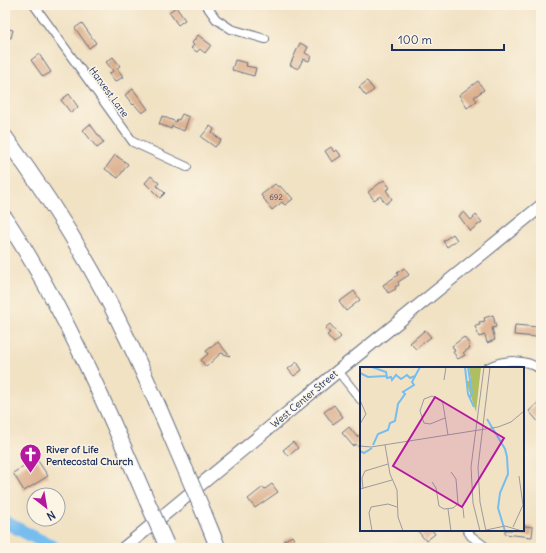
<svg xmlns="http://www.w3.org/2000/svg" width="546" height="553" viewBox="0 0 546 553" font-family="Delius,sans-serif">
<rect width="100%" height="100%" fill="#fcf5e5"/>
<filter id="ink" filterUnits="userSpaceOnUse"><feTurbulence type="fractalNoise" baseFrequency=".025" numOctaves="2"/><feDisplacementMap in="SourceGraphic" scale="8" xChannelSelector="R" yChannelSelector="G"/><feConvolveMatrix kernelMatrix="1 2 1 2 8 2 1 2 1" color-interpolation-filters="sRGB"/></filter>
<filter id="wash" filterUnits="userSpaceOnUse"><feTurbulence type="fractalNoise" baseFrequency=".012" numOctaves="4" result="noise"/><feDisplacementMap in="SourceGraphic" scale="16" xChannelSelector="R" yChannelSelector="G"/><feGaussianBlur stdDeviation="0.9" result="paint"/><feColorMatrix in="noise" values="0 0 0 0 0 0 0 0 0 0 0 0 0 0 0 0 0 1.4 0 .05"/><feComposite in="paint" operator="in"/></filter>
<g filter="url(#wash)">
<rect width="100%" height="100%" fill="#f1e2c4"/>
<g fill="none" stroke-linecap="round" stroke-linejoin="round">
<path stroke="#77bdee" stroke-width="13" d="M5,522l50,26"/>
</g>
<g id="blocks">
<g fill="#dcb08f">
<path d="M176,7l9,13 -7,5 -9,-13z"/>
<path d="M82,23l14,20 -7,5 -14,-20z"/>
<path d="M5,28l8,2 -2,8 -6,-1z"/>
<path d="M198,35l13,10 -6,8 -5,-4 -3,3 -6,-4 3,-3 -2,-2z"/>
<path d="M300,43l8,4 -3,6 6,3 -2,5 -6,-2 -5,10 -8,-4z"/>
<path d="M39,54l12,18 -8,5 -12,-17z"/>
<path d="M113,57l7,9 -3,2 6,9 -8,5 -6,-8 4,-3 -7,-9z"/>
<path d="M235,60l12,3 -1,3 10,2 -2,8 -22,-6z"/>
<path d="M367,81l7,9 -8,6 -7,-9z"/>
<path d="M478,81l6,9 -10,7 3,4 -10,7 -8,-13z"/>
<path d="M133,89l15,20 -6,4 -8,-9 -1,1 -8,-10z"/>
<path d="M69,94l9,13 -7,6 -10,-13z"/>
<path d="M182,114l7,3 -5,14 -12,-5 -1,3 -12,-5 3,-8 14,6 1,-3 2,1z"/>
<path d="M90,124l14,19 -7,5 -14,-18z"/>
<path d="M210,126l4,3 -2,4 9,7 -6,7 -14,-10z"/>
<path d="M331,147l3,5 3,-2 4,6 -9,6 -7,-11z"/>
<path d="M115,155l13,9 -10,14 -13,-9z"/>
<path d="M151,176l8,7 -2,3 8,7 -5,5 -15,-15z"/>
<path d="M384,180l6,8 -4,2 6,9 -6,5 -6,-8 -6,4 -6,-8z"/>
<path d="M275,184l3,3 2,-1 7,8 1,-1 5,6 -8,6 -3,-3 -10,8 -11,-15z"/>
<path d="M464,212l7,8 5,-5 6,7 -12,9 -11,-15z"/>
<path d="M453,234l4,6 -10,7 -4,-6z"/>
<path d="M404,268l5,7 -11,7 1,3 -4,2 1,2 -8,4 -5,-8 15,-10 -1,-2z"/>
<path d="M354,291l6,9 -14,11 -7,-9z"/>
<path d="M493,315l3,12 -4,1 3,12 -8,3 -2,-8 -6,2 -4,-11 5,-1 -1,-3 6,-1 -1,-3z"/>
<path d="M330,324l11,13 -7,6 -7,-8 3,-2 -5,-5z"/>
<path d="M515,325l23,2 -2,10 -22,-2z"/>
<path d="M425,330l6,7 -15,12 -6,-6z"/>
<path d="M464,337l6,8 -2,1 2,2 -7,5 2,2 -7,4 -5,-7 2,-1 -3,-5z"/>
<path d="M218,342l12,14 -9,-3 -15,14 -5,-7 7,-6 -2,-3z"/>
<path d="M297,362l5,8 -8,6 -6,-7z"/>
<path d="M541,400v25l-12,-14z"/>
<path d="M334,405l9,12 -10,7 -9,-12z"/>
<path d="M349,427l8,10 4,-3v16l-5,-6 -3,2 -11,-13z"/>
<path d="M293,442l5,6 -10,8 -5,-6z"/>
<path d="M36,458l12,18 -24,15 -11,-18z"/>
<path d="M272,484l6,8 -23,16 -7,-9 15,-12 2,2z"/>
<path d="M523,526l10,1 -1,10 -27,-3v-4h18z"/>
<path d="M417,530h15l3,4 -9,7z"/>
<path d="M292,536l7,12h-12l-4,-7z"/>
</g>
</g>
</g>
<g filter="url(#ink)">
<use href="#blocks" fill-opacity="0" stroke="#666e82" stroke-width="1"/>
<g fill="none" stroke-linecap="round" stroke-linejoin="round">
<defs>
<g id="street">
<path d="M34,5l99,137 54,25"/>
<path d="M206,5l10,14 15,10 34,10"/>
<path d="M487,368c17,-9 39,-10 54,2"/>
<path d="M338,371l23,29"/>
<path d="M467,530l4,6 16,12"/>
</g>
<path id="secondary" d="M124,548l214,-177 203,-165"/>
<g id="highway">
<path d="M5,137c47,64 89,131 123,203 21,43 39,87 58,131"/>
<path d="M5,218c58,88 100,185 142,283"/>
<path d="M203,511l15,37"/>
</g>
</defs>
<use href="#street" stroke="#666e82" stroke-width="10"/>
<use href="#secondary" stroke="#666e82" stroke-width="14"/>
<use href="#highway" stroke="#666e82" stroke-width="17"/>
<use href="#street" stroke="#fff" stroke-width="8"/>
<use href="#secondary" stroke="#fff" stroke-width="12"/>
<use href="#highway" stroke="#fff" stroke-width="15"/>
<defs>
<g id="highway-bridge">
<path d="M186,471l17,40"/>
<path d="M147,501l19,43"/>
</g>
</defs>
<use href="#highway-bridge" stroke="#666e82" stroke-width="17" stroke-linecap="butt"/>
<use href="#highway-bridge" stroke="#fff" stroke-width="15"/>
</g>
</g>
<defs>
<symbol id="church-pin" viewBox="-11 -11 22 30"><path d="M0 17L-7.5 6A9.5 9.5 0 1 1 7.5 6Z" fill="#b5179e" stroke="#fcf5e5"/><path d="M-1.2-6h2.4v3.5h3.3v2.4h-3.3V6h-2.4V-.1h-3.3v-2.4h3.3Z" fill="#fff"/></symbol>
</defs>
<g fill-rule="evenodd">
<use href="#church-pin" x="18" y="442" width="25" height="34"/>
</g>
<g text-anchor="middle" dominant-baseline="central" stroke-width="3" stroke-linejoin="round" paint-order="stroke">
<g font-size="8" fill="#4b4f6a">
<text x="276" y="197">692</text>
</g>
<g font-size="10" fill="#1b2f5e" stroke="#fcf5e5">
<text transform="translate(109 92) rotate(54)">Harvest Lane</text>
<text transform="translate(304 399) rotate(-40)">West Center Street</text>
</g>
<g font-size="10" font-weight="bold" fill="#1b2f5e" stroke="#fcf5e5" text-anchor="start">
<text x="46" y="449">River of Life<tspan x="46" dy="12">Pentecostal Church</tspan></text>
</g>
</g>
<g transform="translate(360 367)">
<rect width="164" height="164" fill="#f1e2c4"/>
<path d="M109,0h12l-5,45 -10,-31h5z" fill="#aebe61"/>
<path fill="none" stroke="#77bdee" stroke-width="2" d="M12,0l14,5 1,6 4,-1 1,3 4,-5 5,4 6,-4 3,3 5,-2M105,0l3,27 6,13M108,0l4,26 -3,5M0,6l8,4 18,-1M127,52l18,30 2,8 1,17 -8,19 -2,15 7,23M13,78l5,-11 10,-4 2,-7 5,-2 3,-17 7,-10 -2,-2 11,-7 -2,-3 8,-15M0,84l4,2 8,-5"/>
<path fill="none" stroke="#9b9a9b" stroke-width="1" d="M84,13l2,-13M0,33l6,14 -6,10M85,51l-15,6 -6,-1 -4,-12 4,-12 8,-3 10,5 1,3 5,31M25,78l5,29 7,16 1,27 5,14M0,79l11,1 127,-20 13,-5 13,-11M72,115l4,6 3,18 5,3 9,-1 5,-4 -2,-25 -5,-7M0,122l32,-9M3,122l-1,-11 3,-7 23,-7M98,137l5,4 1,10M88,142l3,22M153,160l10,-22 -4,-29M126,163l19,-4 17,5M12,164l-3,-18 2,-6 17,-3 9,3M120,164l-7,-28 -2,-36 13,-100M126,164l-6,-29 -2,-35 12,-100"/>
<path fill="#b5179e" fill-opacity="0.15" stroke="#b5179e" stroke-width="2" d="M75,30l69,41 -42,69 -69,-41z"/>
<rect width="164" height="164" fill="none" stroke="#1b2f5e" stroke-width="2"/>
</g>
<rect width="546" height="553" fill="none" stroke="#fcf5e5" stroke-width="20"/>
<g transform="translate(46 507) rotate(149)"><circle r="19" fill="#fcf5e5" stroke="#a2a6af"/>
<path d="M0-3L7 15L0 10L-7 15Z" fill="#b5179e"/>
<text y="-6" font-size="11" font-weight="bold" text-anchor="middle" fill="#1b2f5e">N</text>
</g>
<path d="M392 44v6h112v-6" fill="none" stroke="#1b2f5e" stroke-width="2"/>
<text x="398" y="44" font-size="12" fill="#1b2f5e" stroke="#fcf5e5" stroke-width="3" paint-order="stroke">100 m</text>
</svg>
